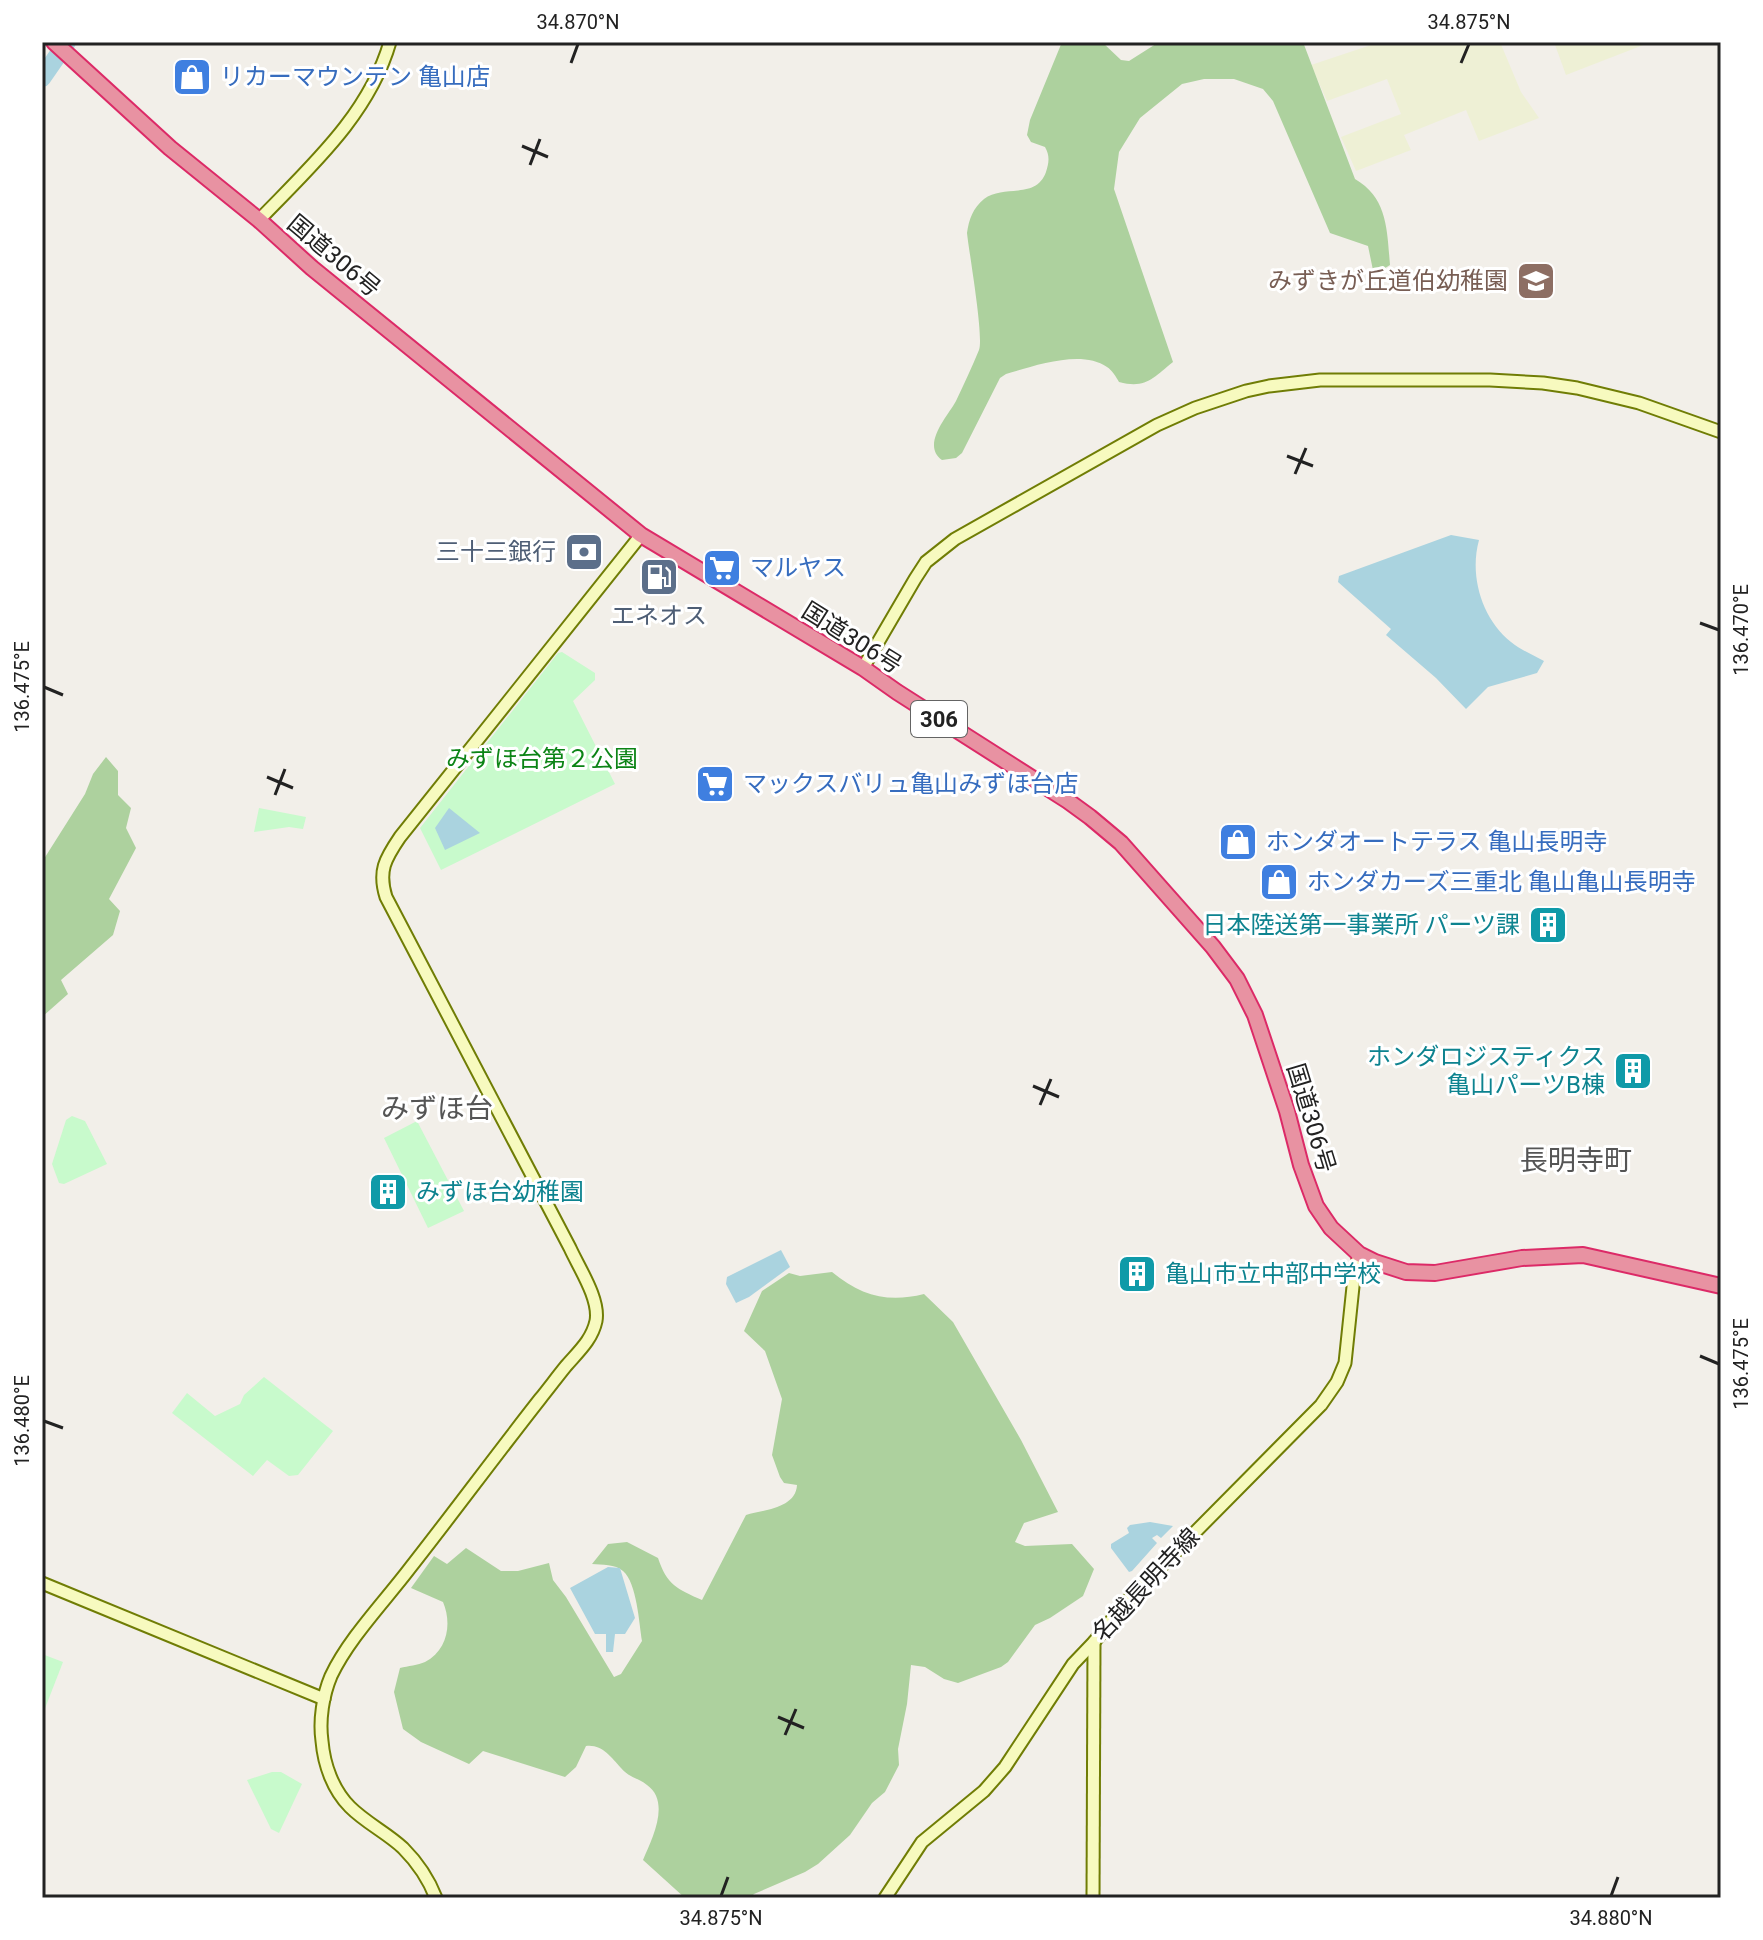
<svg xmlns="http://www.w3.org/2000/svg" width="1763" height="1940" viewBox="0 0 1763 1940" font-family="Roboto,'Noto Sans JP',sans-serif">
<rect width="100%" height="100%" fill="#f2efe9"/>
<g fill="#eef0d5">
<path d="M1374,42h126l21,50 18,26 -60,23 -13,-31 -62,25 7,15 -55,21 -15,-34 60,-23 -14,-35 -60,22 -16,-36 63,-21z"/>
<path d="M1554,42h97l-85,33z"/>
</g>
<g fill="#add19e">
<path d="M1062,42h40l19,18 8,1 30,-19h144l52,137c33,19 32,52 35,86l-16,10 -6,-29 -38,-13 -57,-132 -10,-12 -29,-10h-30l-22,5 -42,34 -21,34 -5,37 59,173c-20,16 -27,27 -54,20 -3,-5 -7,-12 -12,-15 -26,-18 -73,-1 -101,7l-6,4 -38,75 -6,5 -14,2c-21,-15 5,-43 14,-59 8,-17 16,-34 23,-51 5,-13 -10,-98 -12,-117 2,-14 6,-25 17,-34 20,-15 52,1 62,-27 3,-10 4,-16 -1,-25l-14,-5 -4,-7 3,-15z"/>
<path d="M106,757l12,14v24l13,13 -5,20 10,20 -27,51 11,12 -7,24 -52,45 7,14 -26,23v-155l43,-68 8,-20z"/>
<path d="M832,1272c29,24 56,31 92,22l29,28 68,118 37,72 -34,11 -9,19 10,4 47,-2 22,25 -11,27 -33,22 -15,7 -27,37 -7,5 -43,16 -14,-4 -19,-12 -14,-2 -4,39 -9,45 1,16 -14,27 -13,11 -22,32 -32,29 -13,8 -51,22 -4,4h-65l-42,-38c9,-21 28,-58 4,-75 -10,-8 -16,-6 -26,-17 -10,-11 -19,-24 -35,-22l-10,21 -11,10 -82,-26 -14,13 -48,-22 -18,-13 -9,-37 6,-24c8,-2 18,-3 25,-6 23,-12 27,-39 18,-60l-32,-14 23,-32 13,8 19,-16 35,23h17l31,-8 4,17 13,17 48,80 7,-3 21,-33c-3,-18 -5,-58 -19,-70 -8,-7 -21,-6 -31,-7l16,-20 19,-2 31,16c9,27 19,31 44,42l44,-85c18,-5 50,-7 51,-30l-13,-2 -4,-6 -8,-22 10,-56 -17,-48 -21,-20 18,-40 27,-18 11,3z"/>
</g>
<g fill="#c8facc">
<path d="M562,652l33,21v7l-22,21 42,83 -174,86 -21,-42 138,-175z"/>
<path d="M259,808l47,9 -3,12 -14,-2 -35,5z"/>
<path d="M72,1116l13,5 22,43 -43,20 -5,-1 -7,-19 14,-44z"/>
<path d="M417,1121l47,90 -36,17 -44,-90z"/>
<path d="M264,1377l69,54 -35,44 -9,1 -22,-16 -14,16 -81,-63 15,-20 28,23 25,-12 4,-9z"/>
<path d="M42,1654l21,8 -19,49h-2z"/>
<path d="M272,1772h9l21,12 -23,49 -8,-4 -24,-49z"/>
</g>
<g fill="#aad3df">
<path d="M1451,535l28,5c-10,36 3,79 32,102 10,8 22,13 33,19l-7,12 -49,14 -22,22 -30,-31 -50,-43 5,-6 -53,-47 1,-6z"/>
<path d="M449,808l31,25 -35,17 -10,-22z"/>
<path d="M781,1250l9,17 -41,30 -13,6 -10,-19 1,-7z"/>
<path d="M1150,1522l23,4 -12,12 -4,-3 -5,3 5,5 -25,28 -3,1 -18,-24v-4l18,-11 -2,-5 3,-3z"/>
<path d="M608,1567l12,1 15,50 -10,16h-10l-2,18h-7v-18h-11l-25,-46z"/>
</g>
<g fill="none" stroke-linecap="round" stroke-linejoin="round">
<path stroke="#aad3df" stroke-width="18" d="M42,78l25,-36"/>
<defs>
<g id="secondary">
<path d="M259,220c51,-53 110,-105 131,-178"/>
<path d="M863,668l52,-89 11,-17 29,-23 202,-114 38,-17 51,-17 23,-5 51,-6h170l53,3 34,5 62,15 82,29"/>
<path d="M42,1583l282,116"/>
<path d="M436,1898c-7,-18 -19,-36 -33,-50 -16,-15 -37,-25 -53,-41 -17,-17 -26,-42 -28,-66 -3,-21 1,-46 9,-65 18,-38 54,-75 79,-108 44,-56 86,-113 130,-169 9,-11 17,-22 26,-33 12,-14 26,-26 30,-45 4,-22 -17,-53 -26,-73l-184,-351c-8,-26 -1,-38 14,-60l241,-302"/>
<path d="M885,1898l37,-56 62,-51 21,-24 68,-103 21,-22 33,-41 194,-196 16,-23 8,-19 9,-86 5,-23"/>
<path d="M1093,1898l1,-256"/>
</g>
<path id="highway" d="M54,42l116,106 89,72 53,48 329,267 222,133 34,24 171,109 22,16 31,26 92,104 24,32 18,36 32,96 14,54 15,41 15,22 28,26 16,8 31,10 29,1 87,-15 61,-3 138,31"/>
</defs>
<use href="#secondary" stroke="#707d05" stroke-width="15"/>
<use href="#highway" stroke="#dc2a67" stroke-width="18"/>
<use href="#secondary" stroke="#f7fabf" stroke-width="11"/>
<use href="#highway" stroke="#e892a2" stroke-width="14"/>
</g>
<path fill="none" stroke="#222" stroke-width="3" d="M571,63l7,-19M1461,63l8,-19M522,146l26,11M530,165l10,-26M1287,456l26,10M1295,474l11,-26M1700,623l19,7M44,687l19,8M267,777l26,11M275,795l10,-26M1033,1086l26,11M1040,1105l11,-26M1700,1356l19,8M44,1421l19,7M778,1717l26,11M785,1735l11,-26M721,1896l7,-19M1611,1896l7,-19"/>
<defs>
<symbol id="shop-square" viewBox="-11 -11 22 22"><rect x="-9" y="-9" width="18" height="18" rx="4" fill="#3f7fe0" stroke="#fff"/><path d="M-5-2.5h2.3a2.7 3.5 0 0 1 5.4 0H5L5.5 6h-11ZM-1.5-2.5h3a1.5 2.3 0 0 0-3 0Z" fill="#fff"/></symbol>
<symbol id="school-square" viewBox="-11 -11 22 22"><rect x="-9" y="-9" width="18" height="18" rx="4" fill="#8d6e63" stroke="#fff"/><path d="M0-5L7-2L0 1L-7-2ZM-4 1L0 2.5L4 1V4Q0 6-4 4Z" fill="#fff"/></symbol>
<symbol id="bank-square" viewBox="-11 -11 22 22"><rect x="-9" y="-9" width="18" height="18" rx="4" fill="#5c6f8a" stroke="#fff"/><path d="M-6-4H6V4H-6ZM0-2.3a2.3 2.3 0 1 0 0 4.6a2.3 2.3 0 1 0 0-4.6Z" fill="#fff"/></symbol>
<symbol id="supermarket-square" viewBox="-11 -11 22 22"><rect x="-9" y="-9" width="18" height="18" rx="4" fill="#3f7fe0" stroke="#fff"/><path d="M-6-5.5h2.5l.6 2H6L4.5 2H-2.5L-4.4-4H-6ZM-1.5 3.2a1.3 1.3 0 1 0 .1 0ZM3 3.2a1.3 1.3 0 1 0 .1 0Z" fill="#fff"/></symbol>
<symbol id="fuel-square" viewBox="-11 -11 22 22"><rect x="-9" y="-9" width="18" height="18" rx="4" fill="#5c6f8a" stroke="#fff"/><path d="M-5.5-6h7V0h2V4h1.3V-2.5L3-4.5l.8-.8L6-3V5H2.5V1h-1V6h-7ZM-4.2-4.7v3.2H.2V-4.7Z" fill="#fff"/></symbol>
<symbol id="building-square" viewBox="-11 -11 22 22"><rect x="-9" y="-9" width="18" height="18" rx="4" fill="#0f9aa8" stroke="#fff"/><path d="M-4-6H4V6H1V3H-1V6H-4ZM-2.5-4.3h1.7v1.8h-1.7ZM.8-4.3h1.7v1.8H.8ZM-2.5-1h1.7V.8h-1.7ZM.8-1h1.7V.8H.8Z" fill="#fff"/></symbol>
</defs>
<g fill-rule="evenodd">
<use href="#shop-square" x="170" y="55" width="44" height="44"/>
<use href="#school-square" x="1514" y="259" width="44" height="44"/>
<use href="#bank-square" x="562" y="530" width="44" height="44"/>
<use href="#supermarket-square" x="700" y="546" width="44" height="44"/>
<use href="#fuel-square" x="637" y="555" width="44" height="44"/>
<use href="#supermarket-square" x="693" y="762" width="44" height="44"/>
<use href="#shop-square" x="1216" y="820" width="44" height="44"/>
<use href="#shop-square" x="1257" y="860" width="44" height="44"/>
<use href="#building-square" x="1526" y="903" width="44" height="44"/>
<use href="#building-square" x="1611" y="1049" width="44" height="44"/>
<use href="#building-square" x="366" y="1170" width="44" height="44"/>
<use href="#building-square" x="1115" y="1252" width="44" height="44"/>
</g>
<g text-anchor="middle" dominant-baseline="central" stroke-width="6" stroke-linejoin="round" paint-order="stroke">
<rect fill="#fff" stroke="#646464" stroke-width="2" x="911" y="701" width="56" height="36" rx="6"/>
<g font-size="22" font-weight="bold" fill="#222">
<text x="939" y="719">306</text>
</g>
<g font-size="24" fill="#366cbe" stroke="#fff" text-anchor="start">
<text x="220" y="77">リカーマウンテン 亀山店</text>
<text x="750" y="568">マルヤス</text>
<text x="743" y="784">マックスバリュ亀山みずほ台店</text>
<text x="1266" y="842">ホンダオートテラス 亀山長明寺</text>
<text x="1307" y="882">ホンダカーズ三重北 亀山亀山長明寺</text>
</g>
<g font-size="24" fill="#222" stroke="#fff">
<text transform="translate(334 256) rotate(40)">国道306号</text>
<text transform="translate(852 638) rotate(32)">国道306号</text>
<text transform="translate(1311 1118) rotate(73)">国道306号</text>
<text transform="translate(1146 1585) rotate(-47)">名越長明寺線</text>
</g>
<g font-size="24" fill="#785e54" stroke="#fff" text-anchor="end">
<text x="1508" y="281">みずきが丘道伯幼稚園</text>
</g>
<g font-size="24" fill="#4e5e75" stroke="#fff" text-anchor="end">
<text x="556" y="552">三十三銀行</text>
<text x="659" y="616" text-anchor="middle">エネオス</text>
</g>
<g font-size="24" fill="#0c8416" stroke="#fff">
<text x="542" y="759">みずほ台第２公園</text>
</g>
<g font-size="24" fill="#0d838f" stroke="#fff" text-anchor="end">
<text x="1520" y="925">日本陸送第一事業所 パーツ課</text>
<text x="1605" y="1057">ホンダロジスティクス<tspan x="1605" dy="28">亀山パーツB棟</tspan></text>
<text x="416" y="1192" text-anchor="start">みずほ台幼稚園</text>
<text x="1165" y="1274" text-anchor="start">亀山市立中部中学校</text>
</g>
<g font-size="28" fill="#555" stroke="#fff">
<text x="437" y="1108">みずほ台</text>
<text x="1576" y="1160">長明寺町</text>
</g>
</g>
<rect width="1763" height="1940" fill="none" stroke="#ffffff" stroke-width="88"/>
<rect x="44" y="44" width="1675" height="1852" fill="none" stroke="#222" stroke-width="3"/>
<g font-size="20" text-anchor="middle" fill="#222">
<text x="578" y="29">34.870°N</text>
<text x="1469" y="29">34.875°N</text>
<text transform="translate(1741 630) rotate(-90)" y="7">136.470°E</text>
<text transform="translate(22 687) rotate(-90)" y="7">136.475°E</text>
<text transform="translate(1741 1364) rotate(-90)" y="7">136.475°E</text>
<text transform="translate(22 1421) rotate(-90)" y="7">136.480°E</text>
<text x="721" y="1925">34.875°N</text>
<text x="1611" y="1925">34.880°N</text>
</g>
</svg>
